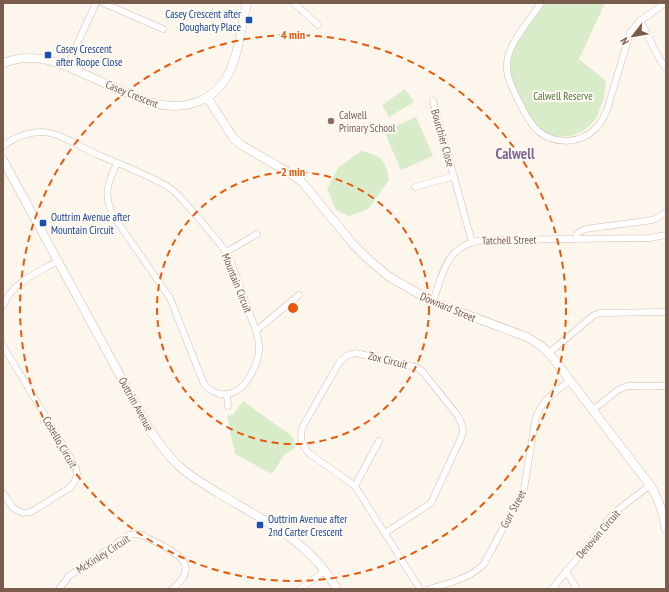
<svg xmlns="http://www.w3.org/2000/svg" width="669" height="592" viewBox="0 0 669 592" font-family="'PT Sans Narrow',sans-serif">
<rect width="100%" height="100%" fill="#fdf6ec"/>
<g fill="#d8ecc9">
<path d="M543,3h62l-26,56 27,22 -2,17 -8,21 -11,11 -14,6 -14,1 -16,-6 -10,-12 -22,-42 1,-22z"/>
<path d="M405,89l9,13 -25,15 -7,-12z"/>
<path d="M416,117l17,39 -32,14 -17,-39z"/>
<path d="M361,151c20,4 25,9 28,29l-21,29 -19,7 -13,-6 -9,-21 12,-22z"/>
<path d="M243,401l50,36 2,11 -10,6 -13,20 -37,-20 -8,-38 6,-1z"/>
</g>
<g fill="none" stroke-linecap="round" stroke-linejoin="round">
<defs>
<g id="minor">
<path d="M103,3l60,26"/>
<path d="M294,3l24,22"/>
<path d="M541,3c-10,15 -29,37 -33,54 -4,15 3,28 9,41 6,11 11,24 21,33 17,14 43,13 58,-3 6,-5 8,-12 11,-18l23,-77 10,-12 25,-18"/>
<path d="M640,21c10,15 14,33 26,47"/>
<path d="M67,66l29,-63"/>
<path d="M433,101l39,141"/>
<path d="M3,146c12,-9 25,-14 40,-14 17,1 38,15 53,22 23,10 46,18 67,30 7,3 12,8 17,13 15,18 32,35 45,54 11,18 16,41 24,60 3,11 10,23 10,35 1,14 -11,41 -25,46 -12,5 -22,1 -30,-8l-34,-86 -56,-81c-11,-21 -7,-33 3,-54"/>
<path d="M415,187l39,-11"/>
<path d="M574,239l4,-6 7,-4 61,-8 10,-2 10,-7"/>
<path d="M226,252l31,-18"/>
<path d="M433,302c10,-30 13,-56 49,-62l168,-2 16,-3"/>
<path d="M3,306c9,-24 34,-33 55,-45"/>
<path d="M256,331l43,-36"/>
<path d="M3,346l72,119 2,8 -1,6 -5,8 -40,25 -8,1 -10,-5 -10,-15"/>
<path d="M549,353l45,-38 6,-2 66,-1"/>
<path d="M227,394l1,12"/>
<path d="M593,410l25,-20 9,-4h39"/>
<path d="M355,486l24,-45"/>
<path d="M385,533l46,-30 30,-65 2,-7 -1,-6 -4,-9 -36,-45 -6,-4 -60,-14c-8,1 -12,4 -17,10l-36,63c-4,11 -2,19 7,28l45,32 65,103"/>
<path d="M566,571l11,18"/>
<path d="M59,589l10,-13 60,-41 8,-1 5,1c23,13 66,26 30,54"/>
<path d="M300,589l25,-18"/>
<path d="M429,589c20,-6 40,-10 55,-25l40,-75 11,-68c6,-21 19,-28 35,-41"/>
<path d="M552,589l62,-76 36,-28"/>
</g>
<g id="tertiary">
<path d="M3,63c34,-13 60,1 90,15 18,8 36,16 54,23 35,12 71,2 85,-35 8,-20 10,-43 15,-63"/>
<path d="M207,97l27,42 9,7 45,26 14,10 51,62 15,15 20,17 45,26 94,35 14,9 8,7 101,132c9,14 13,27 16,44"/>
<path d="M3,160l145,267c9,14 18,27 30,38 12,12 26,19 40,28 45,27 92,48 119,96"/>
</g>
</defs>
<use href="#minor" stroke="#d1beb0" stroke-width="7"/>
<use href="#tertiary" stroke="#d1beb0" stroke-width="9"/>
<use href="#minor" stroke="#fff" stroke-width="6"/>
<use href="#tertiary" stroke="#fff" stroke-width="8"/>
</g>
<g fill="none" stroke="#e8590c" stroke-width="2" stroke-dasharray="7 5">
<circle cx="293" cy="308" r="136"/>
<circle cx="293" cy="308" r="273"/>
</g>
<g fill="#1a4fb4" stroke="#fffaf3" stroke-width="1.5">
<rect x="245" y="16" width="8" height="8" rx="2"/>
<rect x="44" y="51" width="8" height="8" rx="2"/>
<rect x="39" y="219" width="8" height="8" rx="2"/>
<rect x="256" y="521" width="8" height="8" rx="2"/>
</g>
<circle fill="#8d6e63" stroke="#fffaf3" stroke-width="1.5" cx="331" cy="121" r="4"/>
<g text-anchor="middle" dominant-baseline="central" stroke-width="4" stroke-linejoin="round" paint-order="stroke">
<g font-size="11" fill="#164399" stroke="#fffaf3" text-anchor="start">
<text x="241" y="14" text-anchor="end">Casey Crescent after<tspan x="241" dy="13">Dougharty Place</tspan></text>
<text x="56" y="49">Casey Crescent<tspan x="56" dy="13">after Roope Close</tspan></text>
<text x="51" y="217">Outtrim Avenue after<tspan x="51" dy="13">Mountain Circuit</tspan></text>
<text x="268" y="519">Outtrim Avenue after<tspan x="268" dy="13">2nd Carter Crescent</tspan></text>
</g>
<g font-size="11" fill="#7a5c4d" stroke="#fffaf3">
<text transform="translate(132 94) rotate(22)">Casey Crescent</text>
<text transform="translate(443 138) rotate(74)">Bourchier Close</text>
<text transform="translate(509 240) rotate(-1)">Tatchell Street</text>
<text transform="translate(237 283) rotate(68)">Mountain Circuit</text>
<text transform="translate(448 307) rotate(23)">Downard Street</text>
<text transform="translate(388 360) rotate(14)">Zox Circuit</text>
<text transform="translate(136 404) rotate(61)">Outtrim Avenue</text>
<text transform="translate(60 442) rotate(60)">Costello Circuit</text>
<text transform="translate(513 509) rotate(-62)">Gurr Street</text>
<text transform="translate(598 534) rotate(-49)">Denovan Circuit</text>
<text transform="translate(103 554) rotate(-33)">McKinley Circuit</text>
</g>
<g font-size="11" fill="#537a41" stroke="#fffaf3">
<text x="563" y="96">Calwell Reserve</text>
</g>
<g font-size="11" fill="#785e54" stroke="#fffaf3" text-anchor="start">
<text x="339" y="115">Calwell<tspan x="339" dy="13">Primary School</tspan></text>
</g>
<g font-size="15" font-weight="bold" fill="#846695" stroke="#fffaf3">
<text x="515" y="153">Calwell</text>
</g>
</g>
<circle cx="293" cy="308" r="6" fill="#e8590c" stroke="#fffaf3" stroke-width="2"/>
<g font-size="12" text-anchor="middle" font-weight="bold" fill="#e8590c" stroke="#fffaf3" stroke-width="4" stroke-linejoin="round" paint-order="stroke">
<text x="293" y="39">4 min</text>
<text x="293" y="176">2 min</text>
</g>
<rect width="669" height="592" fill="none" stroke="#7a5c4d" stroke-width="8"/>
<g transform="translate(633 36) rotate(239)" stroke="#fffaf3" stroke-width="3" paint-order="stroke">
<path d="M0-3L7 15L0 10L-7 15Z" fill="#7a5c4d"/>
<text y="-6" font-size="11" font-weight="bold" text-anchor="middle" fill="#7a5c4d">N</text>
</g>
</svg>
